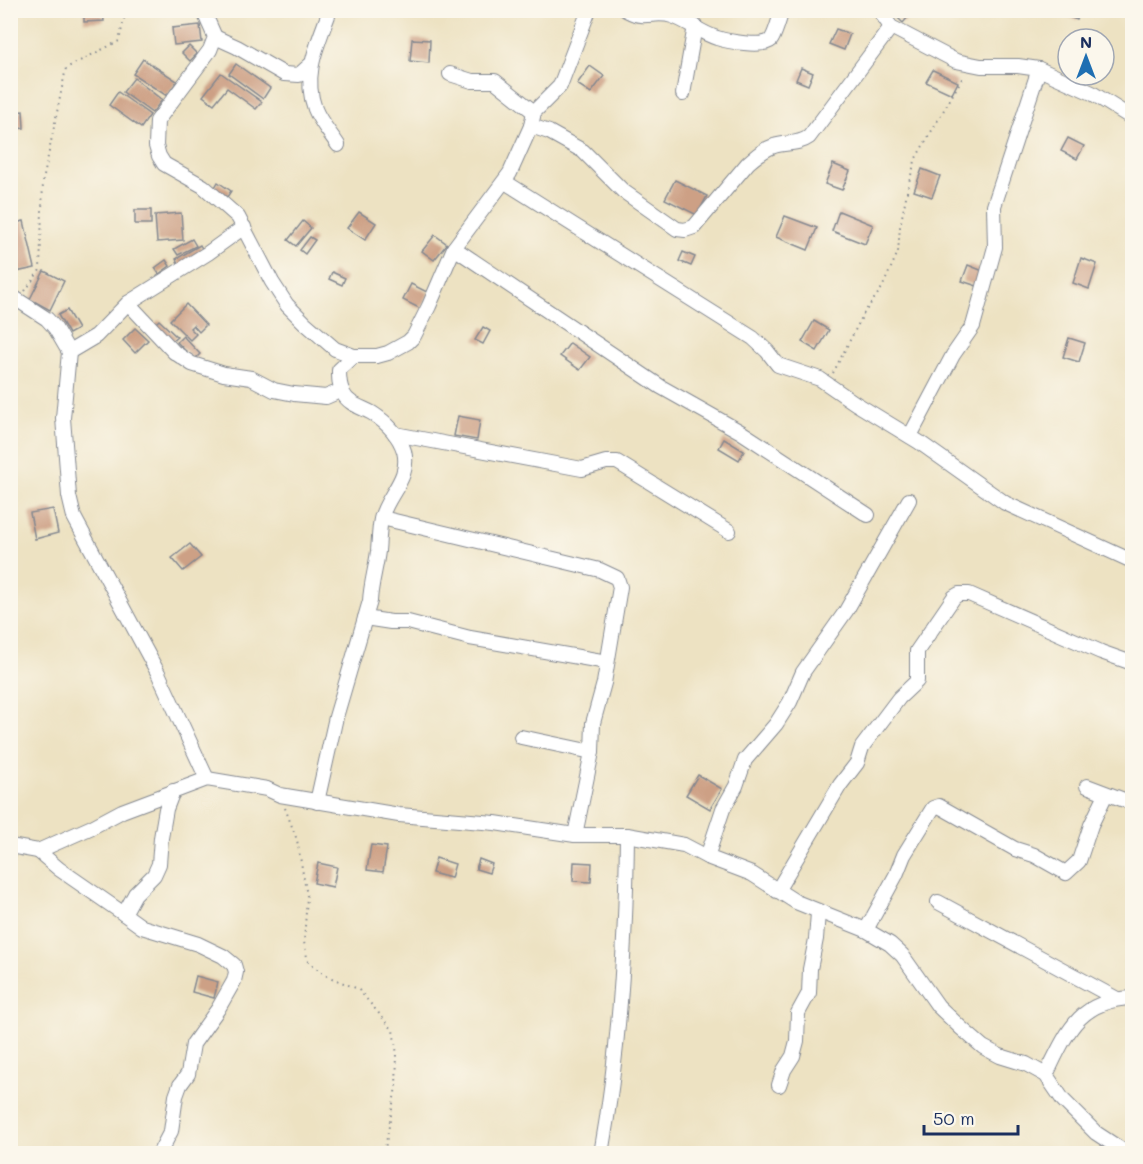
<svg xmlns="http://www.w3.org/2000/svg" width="1143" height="1164" viewBox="0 0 1143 1164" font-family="Mali,sans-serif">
<rect width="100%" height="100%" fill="#fbf7ec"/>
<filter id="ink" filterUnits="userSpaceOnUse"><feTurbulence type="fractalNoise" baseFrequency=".0167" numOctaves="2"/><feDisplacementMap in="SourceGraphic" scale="12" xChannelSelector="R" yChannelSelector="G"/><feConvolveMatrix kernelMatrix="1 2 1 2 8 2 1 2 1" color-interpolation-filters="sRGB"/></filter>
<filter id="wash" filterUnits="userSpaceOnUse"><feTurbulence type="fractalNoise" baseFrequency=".008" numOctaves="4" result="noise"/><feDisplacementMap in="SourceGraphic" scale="24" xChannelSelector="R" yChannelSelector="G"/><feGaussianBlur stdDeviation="1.35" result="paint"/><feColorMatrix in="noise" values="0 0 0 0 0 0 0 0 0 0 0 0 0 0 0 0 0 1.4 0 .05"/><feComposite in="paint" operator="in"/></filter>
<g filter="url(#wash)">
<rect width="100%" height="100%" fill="#ede2c2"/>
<g id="blocks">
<g fill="#cda085">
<path d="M103,10l1,11 -20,1v-11z"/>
<path d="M893,10h21l-11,13 -11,-11z"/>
<path d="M1051,10h27l2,1 -3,9z"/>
<path d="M200,25l2,17 -28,3 -2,-17z"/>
<path d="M836,29l14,5 -6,16 -15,-6z"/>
<path d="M412,39l18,1 -1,23 -19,-2z"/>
<path d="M189,46l8,8 -7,7 -8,-8z"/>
<path d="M143,59l34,22 -10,15 -34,-22z"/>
<path d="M236,64l34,24 -7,11 -34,-25z"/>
<path d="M590,66l14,10 -13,17 -14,-9z"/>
<path d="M801,68l12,5 -5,12 -12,-5z"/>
<path d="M933,70l25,12 -6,12 -26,-12z"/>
<path d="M221,73l41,29 -6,7 -29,-21 -13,16 -11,-8z"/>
<path d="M134,78l28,22 -10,13 -29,-21z"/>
<path d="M118,92l32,23 -9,13 -32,-23z"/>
<path d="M23,111l1,17 -9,1v-17z"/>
<path d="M1068,138l16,8 -7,13 -16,-8z"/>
<path d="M833,164l17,7 -8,19 -17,-6z"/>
<path d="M922,169l18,7 -8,21 -18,-6z"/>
<path d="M675,180l32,16 -10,19 -32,-16z"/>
<path d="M218,182l13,9 -4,6 -13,-8z"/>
<rect x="135" y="210" width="16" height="14"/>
<path d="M839,211l34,14 -8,19 -33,-13z"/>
<path d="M359,212l17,11 -11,17 -18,-12z"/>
<path d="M181,213l2,27 -26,2 -2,-27z"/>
<path d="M785,216l32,12 -9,22 -32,-13z"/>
<path d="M24,221l11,47 -19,4 -6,-23v-25z"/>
<path d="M303,221l8,7 -15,18 -8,-6z"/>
<path d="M435,235l12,9 -13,16 -12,-9z"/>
<path d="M310,237l5,3 -10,14 -5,-4z"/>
<path d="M192,239l4,7 -18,9 -4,-6z"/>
<path d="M200,245l4,7 -24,15 -4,-8z"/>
<path d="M683,252l12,5 -4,9 -12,-5z"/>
<path d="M1081,258l16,6 -8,25 -16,-6z"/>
<path d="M166,260l4,6 -11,8 -4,-6z"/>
<path d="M968,265l15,6 -6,15 -15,-5z"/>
<path d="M44,271l20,10 -14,29 -20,-11z"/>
<path d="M332,272l13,6 -3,7 -13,-6z"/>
<path d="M411,284l18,9 -8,16 -18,-9z"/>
<path d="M186,304l20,21 -7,7 -6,-7 -3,3 6,6 -6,6 -20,-20z"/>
<path d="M67,310l11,19 -9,5 -11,-19z"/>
<path d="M159,320l18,17 -6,5 -17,-17z"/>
<path d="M814,321l15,9 -12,21 -15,-9z"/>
<path d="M483,327l7,4 -7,13 -8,-4z"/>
<path d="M135,328l13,12 -13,13 -12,-13z"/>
<path d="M183,336l17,18 -6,6 -17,-18z"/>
<path d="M1069,338l16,5 -6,19 -16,-5z"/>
<path d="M570,343l20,14 -10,13 -20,-14z"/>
<path d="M458,416l22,4 -3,20 -23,-4z"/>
<path d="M724,439l20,12 -5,9 -20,-12z"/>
<path d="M53,509l5,24 -23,6 -5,-26z"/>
<path d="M190,544l11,13 -18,14 -11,-13z"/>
<path d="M698,775l24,14 -12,20 -24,-14z"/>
<path d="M371,845l16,2 -4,25 -16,-2z"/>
<path d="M436,858l19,6 -4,14 -19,-5z"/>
<path d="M479,859l13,5 -3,9 -13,-4z"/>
<path d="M574,862l18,1 -1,19 -18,-1z"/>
<path d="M318,863l19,4 -4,20 -19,-4z"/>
<path d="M196,976l22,6 -4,16 -22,-6z"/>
</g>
</g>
</g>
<g filter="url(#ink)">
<use href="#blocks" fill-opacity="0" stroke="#848890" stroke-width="1.5"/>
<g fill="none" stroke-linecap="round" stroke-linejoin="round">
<defs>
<g id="street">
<path d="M203,10l12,27 -5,13 -53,71 -1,25 3,10 5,8 39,22 35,31 34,65 15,23 18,18 30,26 19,7h23l11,-3 20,-11 6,-6 15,-30 25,-58 56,-75 21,-47 3,-14 26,-26 29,-76"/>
<path d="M330,10c-12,34 -28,64 -15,99 5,13 16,25 23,36"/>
<path d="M626,10c4,2 9,5 14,5 11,1 20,-3 32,1 16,5 28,17 45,22 9,3 46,10 54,2 3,-4 9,-23 11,-30"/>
<path d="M879,10l12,17 65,34 25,5h37l21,3 53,24 40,25"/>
<path d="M215,37l22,10 47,27 15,1 11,-10"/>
<path d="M450,74l22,7h23l39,31"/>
<path d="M683,94l12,-68"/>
<path d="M531,126l18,6 34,19 40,40 54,38 8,1 9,-3 54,-64c8,-7 16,-14 26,-17 12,-4 24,-1 35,-9l82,-110"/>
<path d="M505,182l248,156 14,13 11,14 42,14 35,24 64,39 86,61 127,58"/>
<path d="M454,248l207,139 80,45 127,83"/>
<path d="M10,295l37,24 8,9 14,24 -6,66 6,78 5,21 84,156 49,106"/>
<path d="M128,303l46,49 18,12 32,10 27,4 23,12 20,4 32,3 16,-7"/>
<path d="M69,352l27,-16 32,-33 80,-50 36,-26"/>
<path d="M395,434l187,35 24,-7h11l112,69"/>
<path d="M910,436l43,-81 20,-29 22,-79 -1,-41 45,-137"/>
<path d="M382,518l218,52 17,8 3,9 -16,96 -11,40 -1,29 -17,83"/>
<path d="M365,618l26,4h17l62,16 137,24"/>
<path d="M521,737l71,15"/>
<path d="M1087,786l45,17"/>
<path d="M317,802l19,-85 34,-116c1,-18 6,-33 8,-50 1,-11 1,-22 3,-32 6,-25 30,-40 23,-68 -5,-16 -18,-29 -32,-38 -11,-6 -24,-9 -29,-20 -4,-8 -4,-15 -4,-23l15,-14"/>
<path d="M10,846l28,5 54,-24 30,-16 85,-32 60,10 13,6 119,20 96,8 80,12h52l57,10 23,12 45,17 44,28 70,28 24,14 12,11 36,51 23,22 22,19 17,9 26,8 20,11 17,25 33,33 32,21"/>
<path d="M38,851l21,18 65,45"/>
<path d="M707,857l16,-48 13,-23 9,-26 31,-36 14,-22 13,-30 43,-61 63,-111"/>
<path d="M777,891l63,-106 17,-22 5,-16 37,-49 18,-17v-30l37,-54 5,-3h10l132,58 31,11"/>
<path d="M938,902l179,97"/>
<path d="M866,930l30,-55 8,-20 29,-47 6,-2 76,43 19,6 32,18 13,-12 12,-36 15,-31"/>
<path d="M1046,1075c21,-43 33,-75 86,-77"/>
<path d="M779,1085l5,-15 9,-14 4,-15 1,-28 11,-20 1,-24 6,-30 2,-26"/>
<path d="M159,1154l12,-23 5,-35 4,-11 8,-11 5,-30 25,-35 16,-28 2,-9 -2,-7 -11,-9 -25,-12 -56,-17 -18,-13 11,-20 19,-19 5,-11 2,-26 5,-29 7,-18"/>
<path d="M601,1154c19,-106 25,-212 26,-319"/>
</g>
</defs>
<use href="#street" stroke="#848890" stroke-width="16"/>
<g stroke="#848890" stroke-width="2" stroke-dasharray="1.5 4.5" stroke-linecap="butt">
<path d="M25,291l15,-21 3,-89 23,-113 53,-27 7,-31"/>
<path d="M833,373l31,-60 18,-25 16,-36 2,-25 9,-45 7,-24 47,-81"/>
<path d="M285,808l12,32 10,56 -3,46 4,20 19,14 31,13 35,41 4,24 -1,33 -12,67"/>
</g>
<use href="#street" stroke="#fff" stroke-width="14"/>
</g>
</g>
<rect width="1143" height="1164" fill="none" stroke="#fbf7ec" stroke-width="36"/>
<g transform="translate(1086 57)"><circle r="28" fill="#fbf7ec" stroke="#a1a7b3" stroke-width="1.5"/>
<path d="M0-4.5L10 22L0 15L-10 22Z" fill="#1f6fb2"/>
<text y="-9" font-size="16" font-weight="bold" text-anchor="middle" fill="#1b2f5e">N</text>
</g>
<path d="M924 1125v9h94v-9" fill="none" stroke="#1b2f5e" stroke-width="3"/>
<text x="933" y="1125" font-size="18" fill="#1b2f5e" stroke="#fbf7ec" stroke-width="4.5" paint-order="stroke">50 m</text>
</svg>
